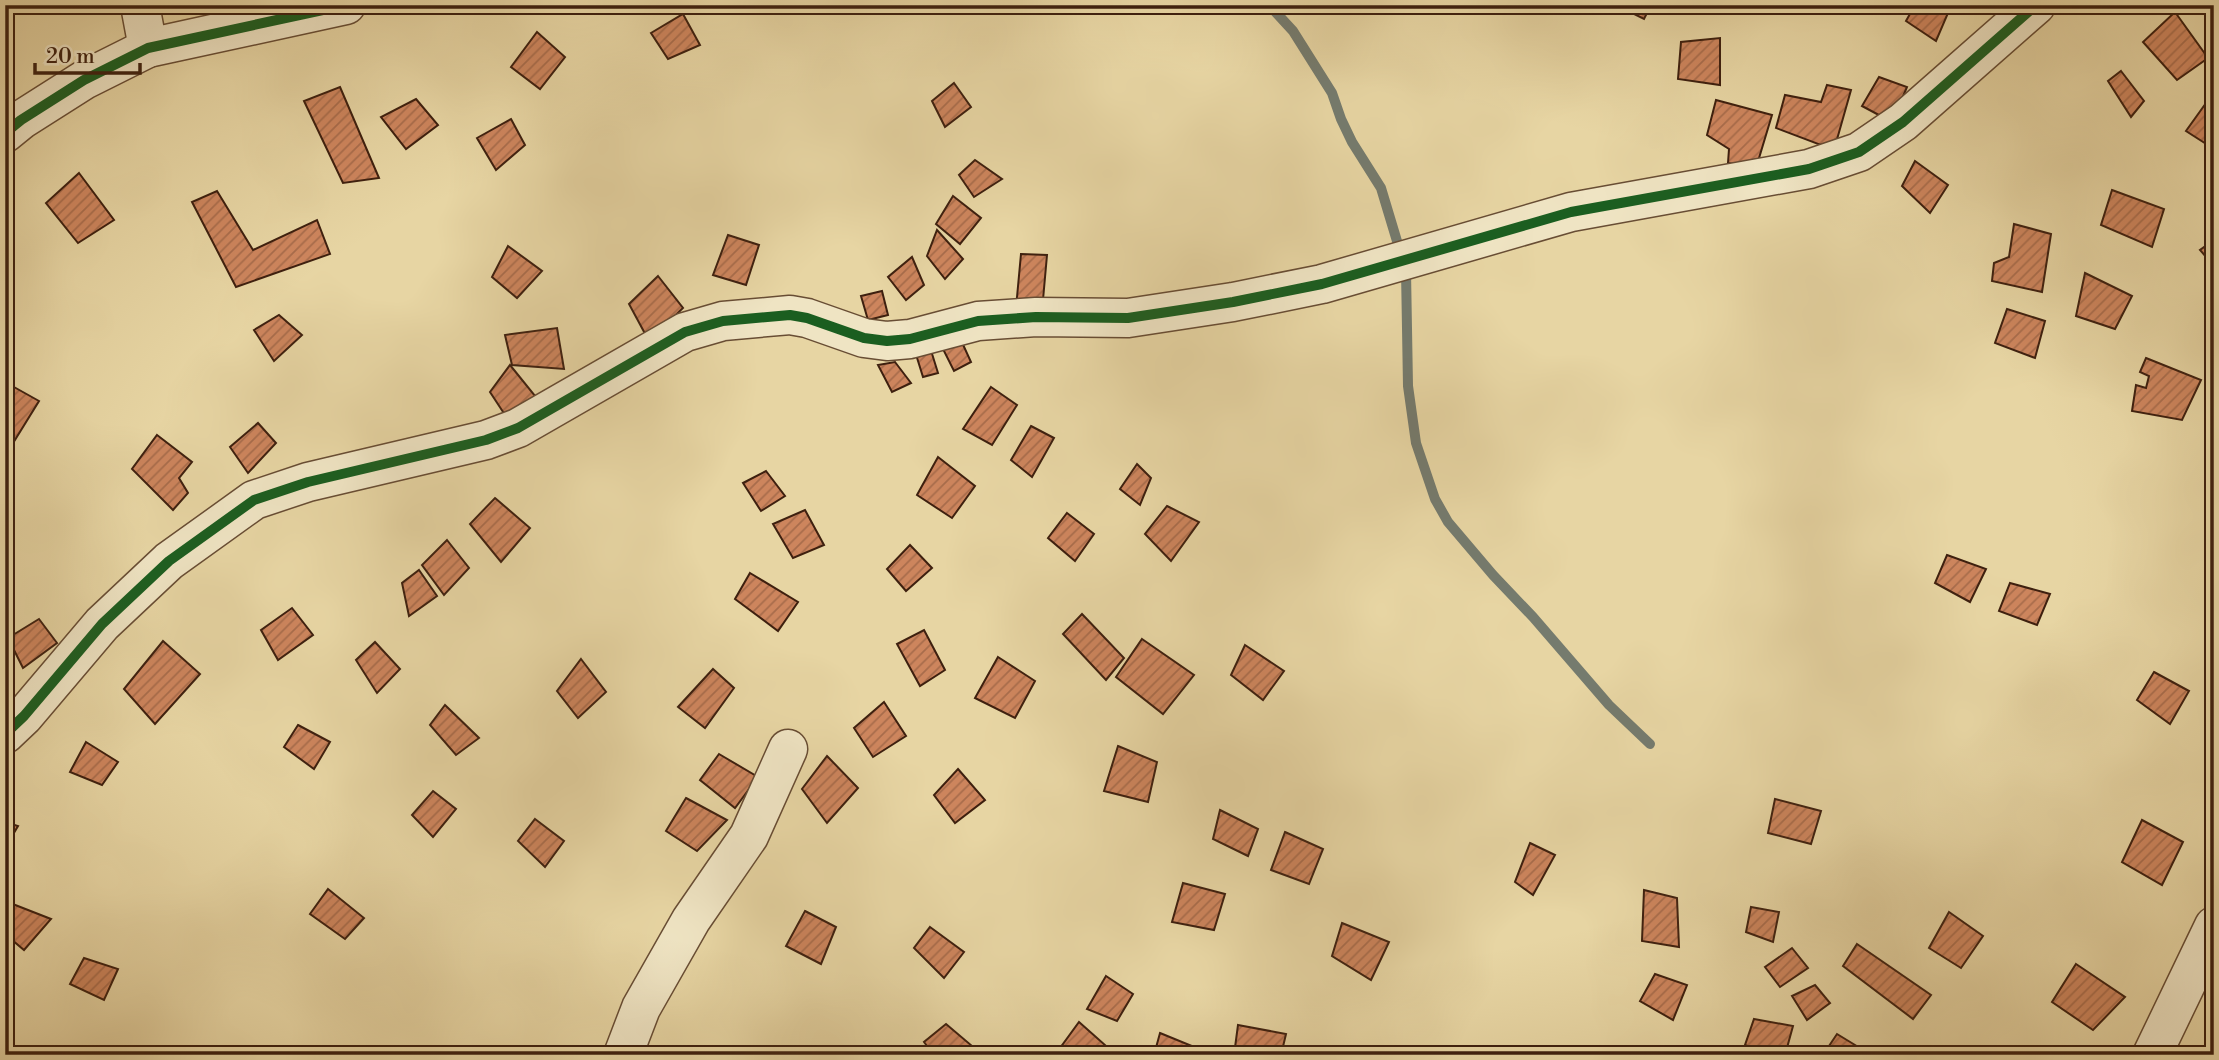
<svg xmlns="http://www.w3.org/2000/svg" width="2219" height="1060" viewBox="0 0 2219 1060" font-family="'Libre Bodoni',serif">
<defs>
<pattern id="building-hatch" width="6" height="6" patternUnits="userSpaceOnUse" patternTransform="scale(1.75)"><rect width="6" height="6" fill="#cd855d"/><path d="M-1 1l2-2M0 6l6-6M5 7l2-2" fill="none" stroke="#a86c4b"/></pattern>
</defs>
<rect width="100%" height="100%" fill="#e7d5a3"/>
<filter id="stains"><feTurbulence type="fractalNoise" baseFrequency=".00286" numOctaves="4"/><feColorMatrix values="0 0 0 0 .2 0 0 0 0 .09 0 0 0 0 .02 0 0 0 .5 -.17"/></filter>
<radialGradient id="worn" r=".72"><stop offset=".6" stop-color="#630" stop-opacity="0"/><stop offset="1" stop-color="#630" stop-opacity=".3"/></radialGradient>
<g fill="none" stroke-linecap="round" stroke-linejoin="round">
<path stroke="#757b6e" stroke-width="10" d="M1269,5l24,26 39,62 9,26 11,23 29,46 25,83 2,115 8,57 19,56 13,23 45,53 40,42 76,88 41,39"/>
</g>
<g fill="url(#building-hatch)" stroke="#3e200f" stroke-width="2">
<path d="M763,5h52l1,8 -53,-4z"/>
<path d="M1616,5h35l-7,14z"/>
<path d="M1915,5l36,1 -15,35 -30,-20z"/>
<path d="M2175,12l33,46 -31,22 -34,-38z"/>
<path d="M683,14l17,31 -32,14 -17,-26z"/>
<path d="M537,32l28,25 -25,32 -29,-22z"/>
<path d="M1720,38v47l-42,-6 3,-37z"/>
<path d="M2121,71l23,30 -13,16 -23,-36z"/>
<path d="M1879,77l28,10 -15,35 -30,-16z"/>
<path d="M954,83l17,24 -26,20 -13,-26z"/>
<path d="M1827,85l24,5 -17,60 -58,-22 9,-33 36,7z"/>
<path d="M340,87l39,91 -36,5 -39,-82z"/>
<path d="M416,99l22,26 -32,24 -25,-32z"/>
<path d="M1716,100l56,15 -16,53 -28,-5 1,-14 -22,-14z"/>
<path d="M2206,103l8,5v41l-28,-18z"/>
<path d="M511,119l14,26 -29,25 -19,-32z"/>
<path d="M975,160l27,19 -28,18 -15,-22z"/>
<path d="M1915,161l33,24 -18,28 -28,-27z"/>
<path d="M79,173l35,47 -36,23 -32,-40z"/>
<path d="M2112,190l52,19 -12,38 -51,-22z"/>
<path d="M217,191l36,59 64,-30 13,34 -94,33 -44,-85z"/>
<path d="M953,196l28,22 -21,26 -24,-20z"/>
<path d="M2014,224l37,10 -9,58 -50,-11 2,-18 15,-6z"/>
<path d="M937,230l26,29 -18,20 -18,-23z"/>
<path d="M728,235l31,10 -13,40 -33,-10z"/>
<path d="M2214,240v26l-14,-16z"/>
<path d="M508,246l34,25 -25,27 -25,-21z"/>
<path d="M1021,254l26,1 -5,56 -26,-3z"/>
<path d="M912,257l12,28 -18,15 -18,-23z"/>
<path d="M2085,273l47,23 -17,33 -39,-13z"/>
<path d="M658,276l25,32 -34,33 -20,-37z"/>
<path d="M882,291l6,24 -20,5 -7,-24z"/>
<path d="M2007,309l38,12 -10,37 -40,-15z"/>
<path d="M279,315l23,20 -28,26 -20,-31z"/>
<path d="M557,328l7,41 -52,-4 -7,-30z"/>
<path d="M960,338l11,24 -17,9 -14,-28z"/>
<path d="M929,344l9,29 -15,4 -9,-29z"/>
<path d="M2146,358l55,22 -19,40 -50,-9 4,-26 10,3 3,-12 -9,-4z"/>
<path d="M895,362l16,21 -19,9 -14,-27z"/>
<path d="M510,365l30,37 -29,22 -21,-32z"/>
<path d="M5,382l34,19 -29,47 -5,-4z"/>
<path d="M991,387l26,18 -25,40 -29,-16z"/>
<path d="M258,423l18,20 -28,30 -18,-26z"/>
<path d="M1031,426l23,12 -22,39 -21,-17z"/>
<path d="M157,435l35,27 -13,16 9,15 -15,17 -41,-41z"/>
<path d="M938,457l37,29 -23,32 -35,-23z"/>
<path d="M1137,464l14,14 -11,27 -20,-16z"/>
<path d="M766,471l19,25 -24,15 -18,-28z"/>
<path d="M495,498l35,30 -29,34 -31,-38z"/>
<path d="M1167,506l32,16 -28,39 -26,-27z"/>
<path d="M805,510l19,35 -31,13 -20,-34z"/>
<path d="M1067,513l27,21 -19,27 -27,-23z"/>
<path d="M447,540l22,28 -25,27 -22,-30z"/>
<path d="M910,545l22,23 -26,23 -19,-22z"/>
<path d="M1947,555l39,14 -16,33 -35,-19z"/>
<path d="M419,570l18,26 -28,20 -7,-33z"/>
<path d="M750,573l48,29 -20,29 -43,-32z"/>
<path d="M2010,583l40,11 -13,31 -38,-14z"/>
<path d="M292,608l21,27 -35,25 -17,-30z"/>
<path d="M1082,614l42,44 -18,22 -43,-46z"/>
<path d="M39,619l18,24 -34,25 -15,-30z"/>
<path d="M924,630l21,40 -25,16 -23,-42z"/>
<path d="M1142,639l52,36 -31,39 -47,-37z"/>
<path d="M163,641l37,33 -45,50 -31,-35z"/>
<path d="M375,642l25,27 -23,24 -21,-33z"/>
<path d="M1245,645l39,26 -21,29 -32,-25z"/>
<path d="M998,657l37,24 -20,37 -40,-20z"/>
<path d="M581,659l25,33 -28,26 -21,-27z"/>
<path d="M713,669l21,19 -29,40 -27,-21z"/>
<path d="M2154,672l35,19 -19,33 -33,-24z"/>
<path d="M884,702l22,34 -33,21 -19,-29z"/>
<path d="M445,705l34,33 -23,17 -26,-30z"/>
<path d="M298,725l32,17 -16,27 -30,-22z"/>
<path d="M86,742l32,20 -16,23 -32,-13z"/>
<path d="M1118,746l39,16 -9,40 -44,-11z"/>
<path d="M719,754l39,23 -23,31 -35,-28z"/>
<path d="M827,756l31,32 -31,35 -25,-34z"/>
<path d="M958,769l27,31 -30,23 -21,-28z"/>
<path d="M433,791l23,18 -23,28 -21,-22z"/>
<path d="M686,798l41,22 -30,31 -31,-20z"/>
<path d="M1775,799l46,12 -10,33 -43,-11z"/>
<path d="M1220,810l38,19 -10,27 -35,-17z"/>
<path d="M535,819l29,22 -19,26 -27,-26z"/>
<path d="M2142,820l41,22 -21,43 -40,-23z"/>
<path d="M5,822l13,4 -13,22z"/>
<path d="M1285,832l38,17 -14,35 -38,-14z"/>
<path d="M1530,843l25,12 -22,40 -18,-13z"/>
<path d="M1183,883l42,11 -11,36 -42,-8z"/>
<path d="M328,889l36,29 -19,21 -35,-25z"/>
<path d="M1644,890l33,8 2,49 -37,-6z"/>
<path d="M5,901l46,18 -27,31 -19,-16z"/>
<path d="M1751,907l28,5 -6,30 -27,-10z"/>
<path d="M805,911l31,16 -15,37 -35,-18z"/>
<path d="M1949,912l34,24 -22,32 -32,-20z"/>
<path d="M1342,923l47,19 -18,38 -39,-24z"/>
<path d="M930,927l34,25 -20,26 -30,-30z"/>
<path d="M1857,944l74,51 -18,24 -70,-53z"/>
<path d="M1792,948l16,20 -28,19 -15,-20z"/>
<path d="M84,958l34,11 -14,31 -34,-16z"/>
<path d="M2076,964l49,33 -32,33 -41,-28z"/>
<path d="M1655,974l32,11 -14,35 -33,-19z"/>
<path d="M1106,976l27,18 -16,27 -30,-12z"/>
<path d="M1815,985l15,18 -23,17 -15,-24z"/>
<path d="M1754,1019l39,7 -8,29h-16l-24,-10z"/>
<path d="M1079,1022l35,31 -59,2z"/>
<path d="M946,1024l26,22 -8,9h-30l-10,-13z"/>
<path d="M1238,1025l48,9 -5,21h-47z"/>
<path d="M1160,1033l49,20 -1,2h-54z"/>
<path d="M1837,1034l23,14 -4,7h-33z"/>
</g>
<g fill="none" stroke-linecap="round" stroke-linejoin="round">
<defs>
<g id="minor">
<path d="M140,5l8,43"/>
<path d="M5,133l16,-13 63,-40 64,-32 198,-43"/>
<path d="M5,734l19,-18 78,-92 67,-63 85,-61 54,-18 178,-42 32,-12 167,-96 38,-11 67,-6 17,3 57,20 23,3 23,-2 68,-18 58,-4 92,1 105,-16 89,-18 249,-72 238,-43 50,-17 44,-30 133,-117"/>
<path d="M623,1055l18,-47 50,-88 58,-84 39,-87"/>
<path d="M2152,1055l62,-129"/>
</g>
</defs>
<use href="#minor" stroke="#684d34" stroke-width="41"/>
<use href="#minor" stroke="#efe4c3" stroke-width="38"/>
<defs>
<g id="cycleway">
<path d="M5,133l16,-13 63,-40 64,-32 198,-43"/>
<path d="M5,734l19,-18 78,-92 67,-63 85,-61 54,-18 178,-42 32,-12 167,-96 38,-11 67,-6 17,3 57,20 23,3 23,-2 68,-18 58,-4 92,1 105,-16 89,-18 249,-72 238,-43 50,-17 44,-30 133,-117"/>
</g>
</defs>
<use href="#cycleway" stroke="#efe4c3" stroke-width="15"/>
<use href="#cycleway" stroke="#1b5e20" stroke-width="10"/>
</g>
<rect width="2219" height="1060" fill="none" stroke="#e7d5a3" stroke-width="28"/>
<rect x="7" y="7" width="2205" height="1046" fill="none" stroke="#3e200f" stroke-width="3.5"/>
<rect x="14" y="14" width="2191" height="1032" fill="none" stroke="#3e200f" stroke-width="2"/>
<path d="M35 63v10h105v-10" fill="none" stroke="#3e200f" stroke-width="3.5"/>
<text x="46" y="63" font-size="21" fill="#3e200f" stroke="#efe4c3" stroke-width="5" paint-order="stroke">20 m</text>
<rect width="100%" height="100%" filter="url(#stains)"/>
<rect width="100%" height="100%" fill="url(#worn)"/>
</svg>
